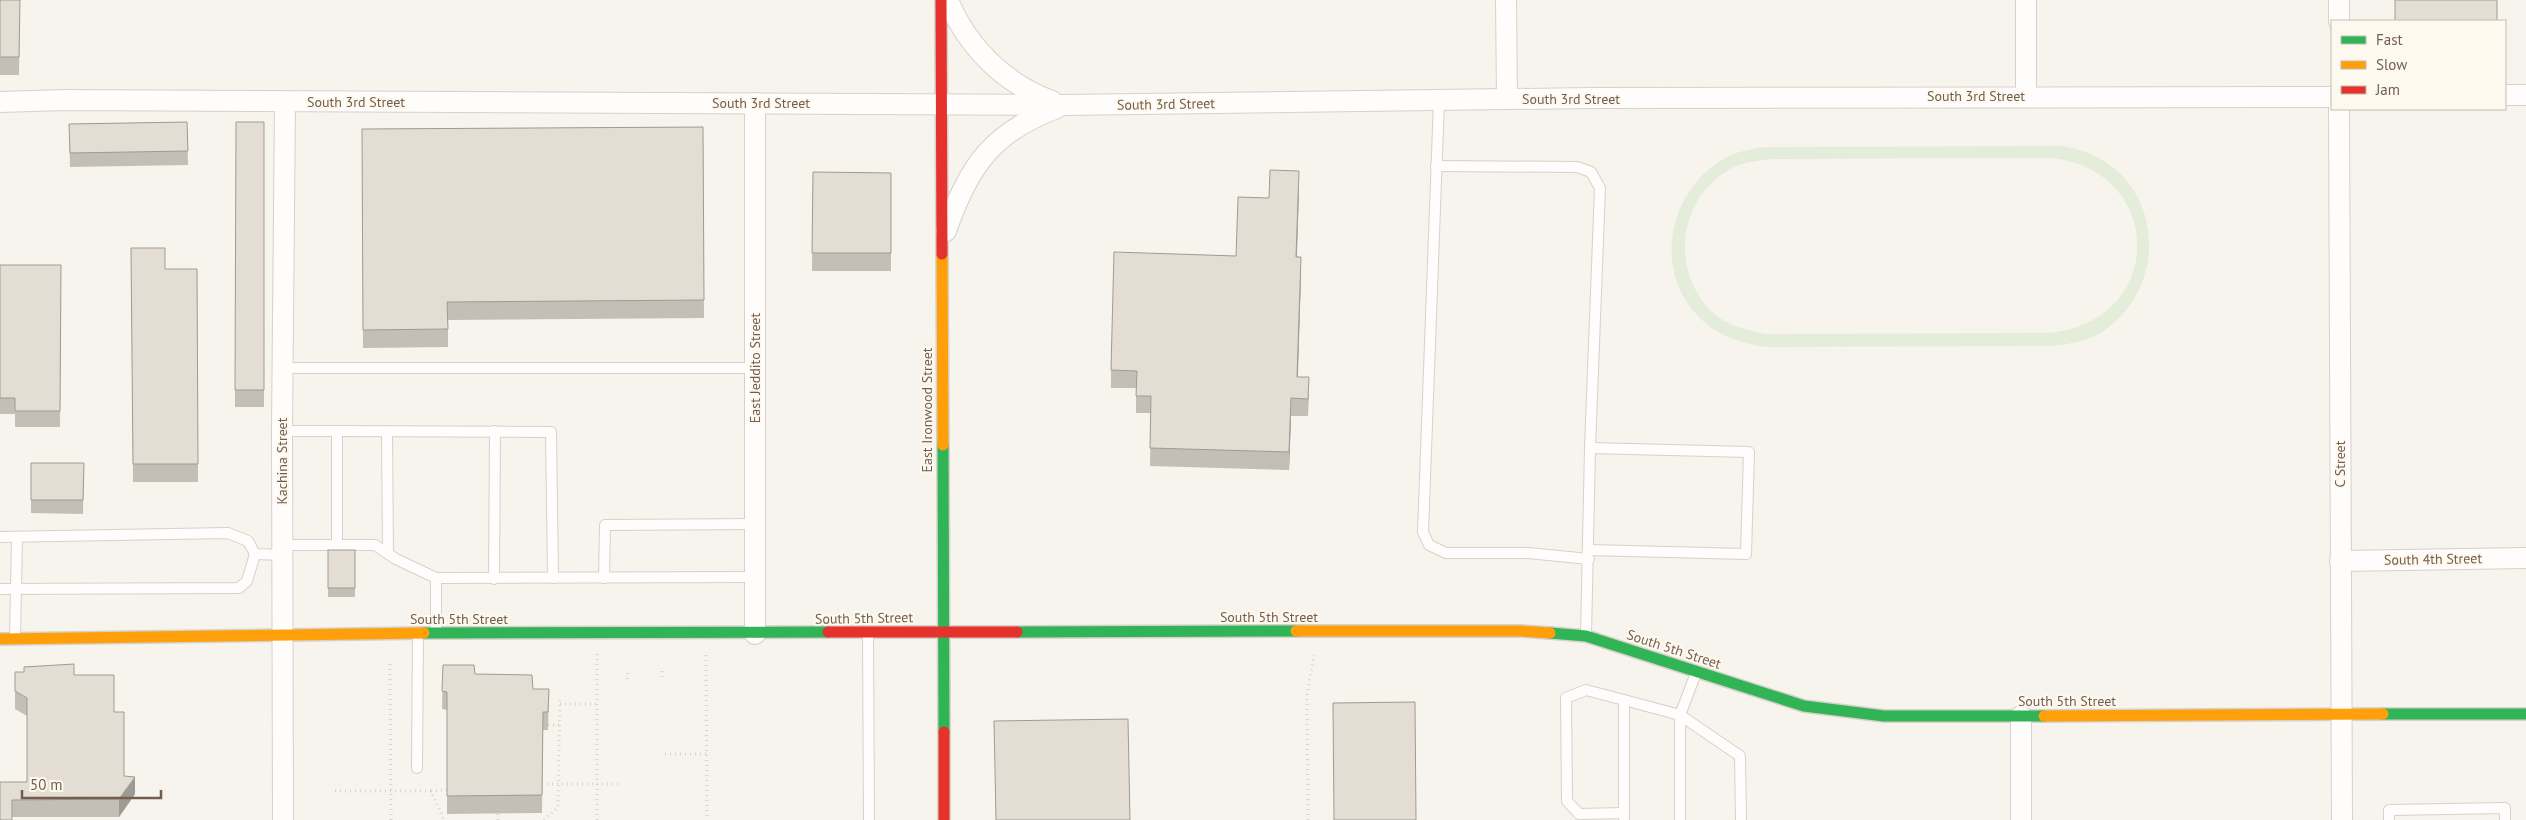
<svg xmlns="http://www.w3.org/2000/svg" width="2526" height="820" viewBox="0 0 2526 820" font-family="'PT Sans',sans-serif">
<rect width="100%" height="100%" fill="#f7f4ed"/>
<path fill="#e3edd9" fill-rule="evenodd" d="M2062,146c10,2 20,4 29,8 74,33 77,135 11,178 -15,10 -34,12 -51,14l-286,1c-25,-4 -50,-12 -68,-32 -45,-48 -27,-126 28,-157 13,-7 26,-9 40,-11zM2052,158c115,13 114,166 -5,175l-279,1c-19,-3 -41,-8 -56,-22 -43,-42 -34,-117 22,-145 11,-5 24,-6 37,-8z"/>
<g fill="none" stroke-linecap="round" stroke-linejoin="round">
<defs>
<g id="lane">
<path d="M1439,100l-16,432 6,13 17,8h82l61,6"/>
<path d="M1436,166l141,1 14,5 9,16 -10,260 -4,187"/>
<path d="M283,368h472"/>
<path d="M282,431h55v114h-55"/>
<path d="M337,431l214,1 2,146"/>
<path d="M387,431l1,123"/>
<path d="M0,537l228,-4 20,8 7,13 28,1"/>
<path d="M337,545h38l21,14 40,19"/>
<path d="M1589,550l157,4 3,-102 -159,-4"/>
<path d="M604,578l1,-53 150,-1"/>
<path d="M494,579l1,-148"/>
<path d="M0,589l239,-1 8,-7 8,-27"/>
<path d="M436,632v-54l319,-1"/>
<path d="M868,634l1,186"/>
<path d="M15,638l2,-101"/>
<path d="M1624,700l-38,-10 -20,8 1,103 12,13 45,-1"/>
<path d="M1680,715l60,41 1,64"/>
<path d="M417,768l1,-133"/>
<path d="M1624,818v-118l56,15 16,-42"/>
<path d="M1680,820v-105"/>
<path d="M2389,820v-10l116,-2v12"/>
</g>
<g id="street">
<path d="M948,0c19,47 57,84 104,101"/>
<path d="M1506,0l1,99"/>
<path d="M2339,0v21"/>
<path d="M2505,95h21"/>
<path d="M2026,96v-96"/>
<path d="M0,102l65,-2 998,5 528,-7 741,-1"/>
<path d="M2339,109l3,711"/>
<path d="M946,231c22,-64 46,-99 111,-123"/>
<path d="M2340,561l186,-3"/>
<path d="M755,634v-531"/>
<path d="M2021,716v104"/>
<path d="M283,820l-1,-389 3,-329"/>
</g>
<g id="fast">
<path d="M943,445l1,287"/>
<path d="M1017,632l279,-1"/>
<path d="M424,633l404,-1"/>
<path d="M1550,633l36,3 218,70 80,10h160"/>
<path d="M2383,714h143"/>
</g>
<g id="slow">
<path d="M942,254l1,191"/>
<path d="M1296,631h225l29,2"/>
<path d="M0,639l424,-6"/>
<path d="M2044,716l339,-2"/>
</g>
<g id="jam">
<path d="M941,0l1,254"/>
<path d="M828,632h189"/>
<path d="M944,732v88"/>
</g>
</defs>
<use href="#lane" stroke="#d6d1cb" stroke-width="12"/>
<use href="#street" stroke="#d6d1cb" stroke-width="22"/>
<use href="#fast" stroke="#d6d1cb" stroke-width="14"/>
<use href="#slow" stroke="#d6d1cb" stroke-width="14"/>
<use href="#jam" stroke="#d6d1cb" stroke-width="14"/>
<g stroke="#d9d4cf" stroke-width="3" stroke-dasharray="1 4" stroke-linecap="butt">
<path d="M597,654v166"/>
<path d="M706,655l1,165"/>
<path d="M390,664l1,156"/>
<path d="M662,671v8"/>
<path d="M627,679l1,-7"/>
<path d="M560,704h37"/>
<path d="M548,725h12"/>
<path d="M665,754h41"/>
<path d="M542,784h80"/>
<path d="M335,791h96l13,29"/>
<path d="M431,791l16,-1"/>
<path d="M498,820v-7"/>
<path d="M544,820l14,-13 2,-109"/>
<path d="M1308,820l-1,-125 7,-40"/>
</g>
<use href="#lane" stroke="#fefdfc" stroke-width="10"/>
<use href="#street" stroke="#fefdfc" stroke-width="20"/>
<use href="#fast" stroke="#30b455" stroke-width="11"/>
<use href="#slow" stroke="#ff9f0a" stroke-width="11"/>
<use href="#jam" stroke="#e5322d" stroke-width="11"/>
</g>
<g fill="#c3beb6">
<path d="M0,0h20l-1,75h-19z"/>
<path d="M187,122l1,43 -118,2 -1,-43z"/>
<path d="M264,122v285h-29v-17z"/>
<path d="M703,127l1,191 -256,2v27l-85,1 -1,-219z"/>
<path d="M813,172l78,1v98h-79z"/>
<path d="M1299,189l-2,68 4,18 -3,102 11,18 -1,21h-17l-2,54 -139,-4 1,-53h-15v-25h-25v-18l125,-114 33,-58z"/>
<path d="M131,248l34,21h32l1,213h-65z"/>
<path d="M0,265h61l-1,162h-45v-13h-15z"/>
<path d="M31,463h53l-1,51 -52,-1z"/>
<rect x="328" y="550" width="27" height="47"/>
<path d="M443,665l32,9 58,15h16l-1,41h-5l-1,83 -95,1v-104l-5,-1z"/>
<path d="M15,672l59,3 40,37 10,64 11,18 -16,23h-107l-12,-35h27v-66l-12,-7z"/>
</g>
<g fill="#9f9b94">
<path d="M1299,171v18l-3,86v-18z"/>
<path d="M1301,257v18l-4,119v-17z"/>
<path d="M1291,398v18l-2,54v-18z"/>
<path d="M135,777v17l-16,23v-18z"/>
</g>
<g fill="#e3ddd4" stroke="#9f9b94">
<path d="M0,0h20l-1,57h-19z"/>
<rect x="2395" y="0" width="102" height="21"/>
<path d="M187,122l1,29 -118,2 -1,-29z"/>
<path d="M236,122h28v268h-29z"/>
<path d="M703,127l1,173 -257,2 1,27 -85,1 -1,-201z"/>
<path d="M1270,170l29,1 -3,86h5l-4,120h12l-1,22 -17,-1 -2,54 -139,-4 1,-52h-15l1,-25 -26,-1 3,-118 122,4 2,-59 31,1z"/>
<path d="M813,172l78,1v80h-79z"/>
<path d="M131,248h34v21h32l1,195h-65z"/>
<path d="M0,265h61l-1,146h-45v-13h-15z"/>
<path d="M31,463h53l-1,37h-52z"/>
<rect x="328" y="550" width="27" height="38"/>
<path d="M74,664v11h40v37h10v64l11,1 -16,22 -107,1v20h-12v-38h27v-84l-12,-7v-19h9v-5z"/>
<path d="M443,665h31l1,9 57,1 1,14h16l-1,23h-5l-1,83 -95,1v-104l-5,-1z"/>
<path d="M1415,702l1,118h-82l-1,-117z"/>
<path d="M1128,719l2,101h-134l-2,-99z"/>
</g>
<g text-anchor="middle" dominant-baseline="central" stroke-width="4" stroke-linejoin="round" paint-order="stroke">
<g font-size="14" fill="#735e4e" stroke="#fef9ef">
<text x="1976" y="96">South 3rd Street</text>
<text x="1571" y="99">South 3rd Street</text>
<text x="356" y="102">South 3rd Street</text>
<text x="761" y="103">South 3rd Street</text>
<text transform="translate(1166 104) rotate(-1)">South 3rd Street</text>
<text transform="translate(755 368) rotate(-90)">East Jeddito Street</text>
<text transform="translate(927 410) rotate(-90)">East Ironwood Street</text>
<text transform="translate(282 461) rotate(-90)">Kachina Street</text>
<text transform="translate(2340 464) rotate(-90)">C Street</text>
<text transform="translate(2433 559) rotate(-1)">South 4th Street</text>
<text x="1269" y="617">South 5th Street</text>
<text transform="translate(864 618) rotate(-1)">South 5th Street</text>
<text x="459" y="619">South 5th Street</text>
<text transform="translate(1674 649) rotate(18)">South 5th Street</text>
<text x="2067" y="701">South 5th Street</text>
</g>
</g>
<rect x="2331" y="20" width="175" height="90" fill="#fef9ef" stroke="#c6bbaf"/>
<rect x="2341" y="36" width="25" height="8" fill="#30b455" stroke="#c6bbaf"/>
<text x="2376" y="45" font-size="15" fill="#735e4e">Fast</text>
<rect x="2341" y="61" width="25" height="8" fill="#ff9f0a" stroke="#c6bbaf"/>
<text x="2376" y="70" font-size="15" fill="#735e4e">Slow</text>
<rect x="2341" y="86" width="25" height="8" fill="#e5322d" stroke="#c6bbaf"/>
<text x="2376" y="95" font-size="15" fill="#735e4e">Jam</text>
<path d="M22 790v8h139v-8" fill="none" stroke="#735e4e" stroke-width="2.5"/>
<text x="30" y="790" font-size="15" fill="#735e4e" stroke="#fef9ef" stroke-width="4" paint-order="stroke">50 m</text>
</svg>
